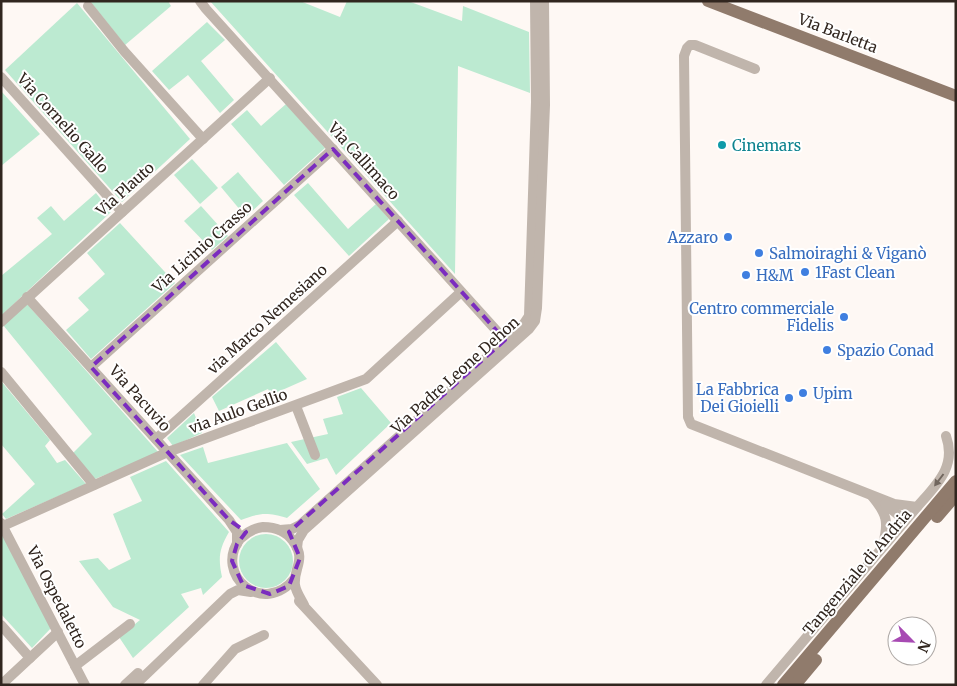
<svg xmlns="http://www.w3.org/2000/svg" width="957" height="686" viewBox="0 0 957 686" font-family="Merriweather,serif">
<rect width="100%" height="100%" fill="#fef8f4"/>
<g fill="#bcead1">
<path d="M90,1h78l3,5 -46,39z"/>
<path d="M210,1h90l40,16 7,-16h61l54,20 1,-15 66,26 1,61 -72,-27 -3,208z"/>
<path d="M77,3l113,136 -68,63 -117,-132z"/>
<path d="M207,22l18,18 -24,21 33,39 -14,13 -32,-38 -19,15 -17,-19z"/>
<path d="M1,91l39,43 -39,32z"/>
<path d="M286,104l39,44 -41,37 -53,-61 16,-14 14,16z"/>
<path d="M192,159l26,29 -18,16 -26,-29z"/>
<path d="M238,172l25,29 -17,16 -25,-30z"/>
<path d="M308,183l40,46 28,-25 13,15 -40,37 -55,-61z"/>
<path d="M96,193l15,19 -110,104v-40l51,-42 -15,-16 14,-12 13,15z"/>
<path d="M201,206l27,30 -16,14 -28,-29z"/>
<path d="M120,223l55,60 -84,76 -25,-29 23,-20 -11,-12 27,-24 -18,-21z"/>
<path d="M27,304l132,149 -64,26 -22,-26 19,-19 -89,-109z"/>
<path d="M276,342l31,37 -36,16 -3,-6 -49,22 -7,-14z"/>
<path d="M1,381l49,59 -5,6 12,17 8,-3 21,24 -80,35 -4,-5 33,-30 -34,-40z"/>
<path d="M361,388l30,35 -55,52 -9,-17 -20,6 -16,-22 37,-8 -5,-15 20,-5 -6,-17z"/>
<path d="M194,413l8,20 -29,13 -6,-8z"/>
<path d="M287,443l33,46 -33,29c-20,-6 -28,-5 -46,2l-61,-65 23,-8 5,16z"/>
<path d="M166,461l63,71c-10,17 -11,26 -7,45l-19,18 -2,-7 -20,6 8,13 -56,51 -14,-21 21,-17 -27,-13 -34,-46 19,-3 11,12 22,-11 -18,-45 29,-13 -12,-24z"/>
<path d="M1,533l51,94 -20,21 -31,-34z"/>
<circle cx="266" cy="561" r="27"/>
</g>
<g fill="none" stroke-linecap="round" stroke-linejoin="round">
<g stroke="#c0b5ac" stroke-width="10">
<path d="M200,1l6,8 299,331"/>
<path d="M88,6l36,45 79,88"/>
<path d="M755,69l-60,-24h-5l-3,3 -3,8 4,361 3,7 203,80 23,3c19,-22 40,-40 29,-71"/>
<path d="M1,77l121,135"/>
<path d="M27,297l202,223 8,12v12"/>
<path d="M1,322l269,-244"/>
<path d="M91,367l242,-218"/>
<path d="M1,372l93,113"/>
<path d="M296,406l19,49"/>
<path d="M156,439l242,-218"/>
<path d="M872,496c15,18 17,26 11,48"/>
<path d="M885,504l16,13 2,6"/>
<path d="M1,523l84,162"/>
<path d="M3,526l165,-74 198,-73 95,-87"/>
<path d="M280,530l12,-1 8,-4 223,-200 6,-9 7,-214 -1,-101"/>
<path d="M297,548l1,-8 6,-10 225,-201 6,-8 2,-13 8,-203 -1,-104"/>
<path d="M295,578c-32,40 -82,-4 -55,-39 6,-6 15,-11 23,-12 12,0 23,4 30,14 14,19 0,27 2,44 1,7 6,14 9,20"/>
<path d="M299,601l78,84"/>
<path d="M1,625l29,33"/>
<path d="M75,666l55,-42"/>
<path d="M1,685l57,-53"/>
<path d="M125,685l13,-12"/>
<path d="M135,685l95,-91 8,-4 13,2"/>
<path d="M203,685l32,-36 29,-14"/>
<path d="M766,685l151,-178"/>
</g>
<g stroke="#907b6c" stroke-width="12">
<path d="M708,1l248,95"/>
<path d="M937,517l19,-22"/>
<path d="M783,685l173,-204"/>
<path d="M795,685l21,-25"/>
</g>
</g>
<defs><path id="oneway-solid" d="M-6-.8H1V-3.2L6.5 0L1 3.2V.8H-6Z" transform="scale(1.25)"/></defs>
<use fill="#71665e" href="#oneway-solid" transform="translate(939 480) rotate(127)"/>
<path fill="none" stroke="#7b2cbf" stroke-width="4" stroke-dasharray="10 6" stroke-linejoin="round" d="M333,149l172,191 -216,192 11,26 -11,28 -19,8 -27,-9 -11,-24 5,-17 9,-12 -17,-12 -138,-153z"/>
<circle fill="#0f9aa8" stroke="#fff" stroke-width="2" cx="722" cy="145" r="5"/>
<g fill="#3f7fe0" stroke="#fff" stroke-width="2">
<circle cx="728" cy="237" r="5"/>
<circle cx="759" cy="253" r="5"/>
<circle cx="805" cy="272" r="5"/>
<circle cx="746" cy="275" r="5"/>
<circle cx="844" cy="317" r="5"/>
<circle cx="827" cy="350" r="5"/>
<circle cx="803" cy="393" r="5"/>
<circle cx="789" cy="398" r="5"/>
</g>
<g text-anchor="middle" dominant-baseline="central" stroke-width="4" stroke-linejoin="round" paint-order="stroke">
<g font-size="15" fill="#31261f" stroke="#fff">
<text transform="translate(838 33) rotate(21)">Via Barletta</text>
<text transform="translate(63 123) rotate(48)">Via Cornelio Gallo</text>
<text transform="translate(364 161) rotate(48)">Via Callimaco</text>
<text transform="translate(125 189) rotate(-42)">Via Plauto</text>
<text transform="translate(202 247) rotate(-42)">Via Licinio Crasso</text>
<text transform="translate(267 319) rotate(-42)">via Marco Nemesiano</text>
<text transform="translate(455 375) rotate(-42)">Via Padre Leone Dehon</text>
<text transform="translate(140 398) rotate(48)">Via Pacuvio</text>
<text transform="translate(238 411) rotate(-20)">via Aulo Gellio</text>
<text transform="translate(857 572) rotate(-50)">Tangenziale di Andria</text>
<text transform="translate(57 597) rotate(63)">Via Ospedaletto</text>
</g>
<g font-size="15" fill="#0d838f" stroke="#fff" text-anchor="start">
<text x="732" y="145">Cinemars</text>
</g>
<g font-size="15" fill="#366cbe" stroke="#fff" text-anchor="start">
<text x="718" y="237" text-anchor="end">Azzaro</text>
<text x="769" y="253">Salmoiraghi &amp; Viganò</text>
<text x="815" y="272">1Fast Clean</text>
<text x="756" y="275">H&amp;M</text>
<text x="834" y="308" text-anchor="end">Centro commerciale<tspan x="834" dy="17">Fidelis</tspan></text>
<text x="837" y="350">Spazio Conad</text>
<text x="779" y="389" text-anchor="end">La Fabbrica<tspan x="779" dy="17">Dei Gioielli</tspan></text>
<text x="813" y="393">Upim</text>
</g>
</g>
<rect width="957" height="686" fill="none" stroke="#31261f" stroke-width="5"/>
<g transform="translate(912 641) rotate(114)"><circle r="24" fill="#ffffff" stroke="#ada8a5"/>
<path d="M0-4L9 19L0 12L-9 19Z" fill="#a74ab3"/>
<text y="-8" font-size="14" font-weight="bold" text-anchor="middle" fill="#31261f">N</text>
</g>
</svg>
